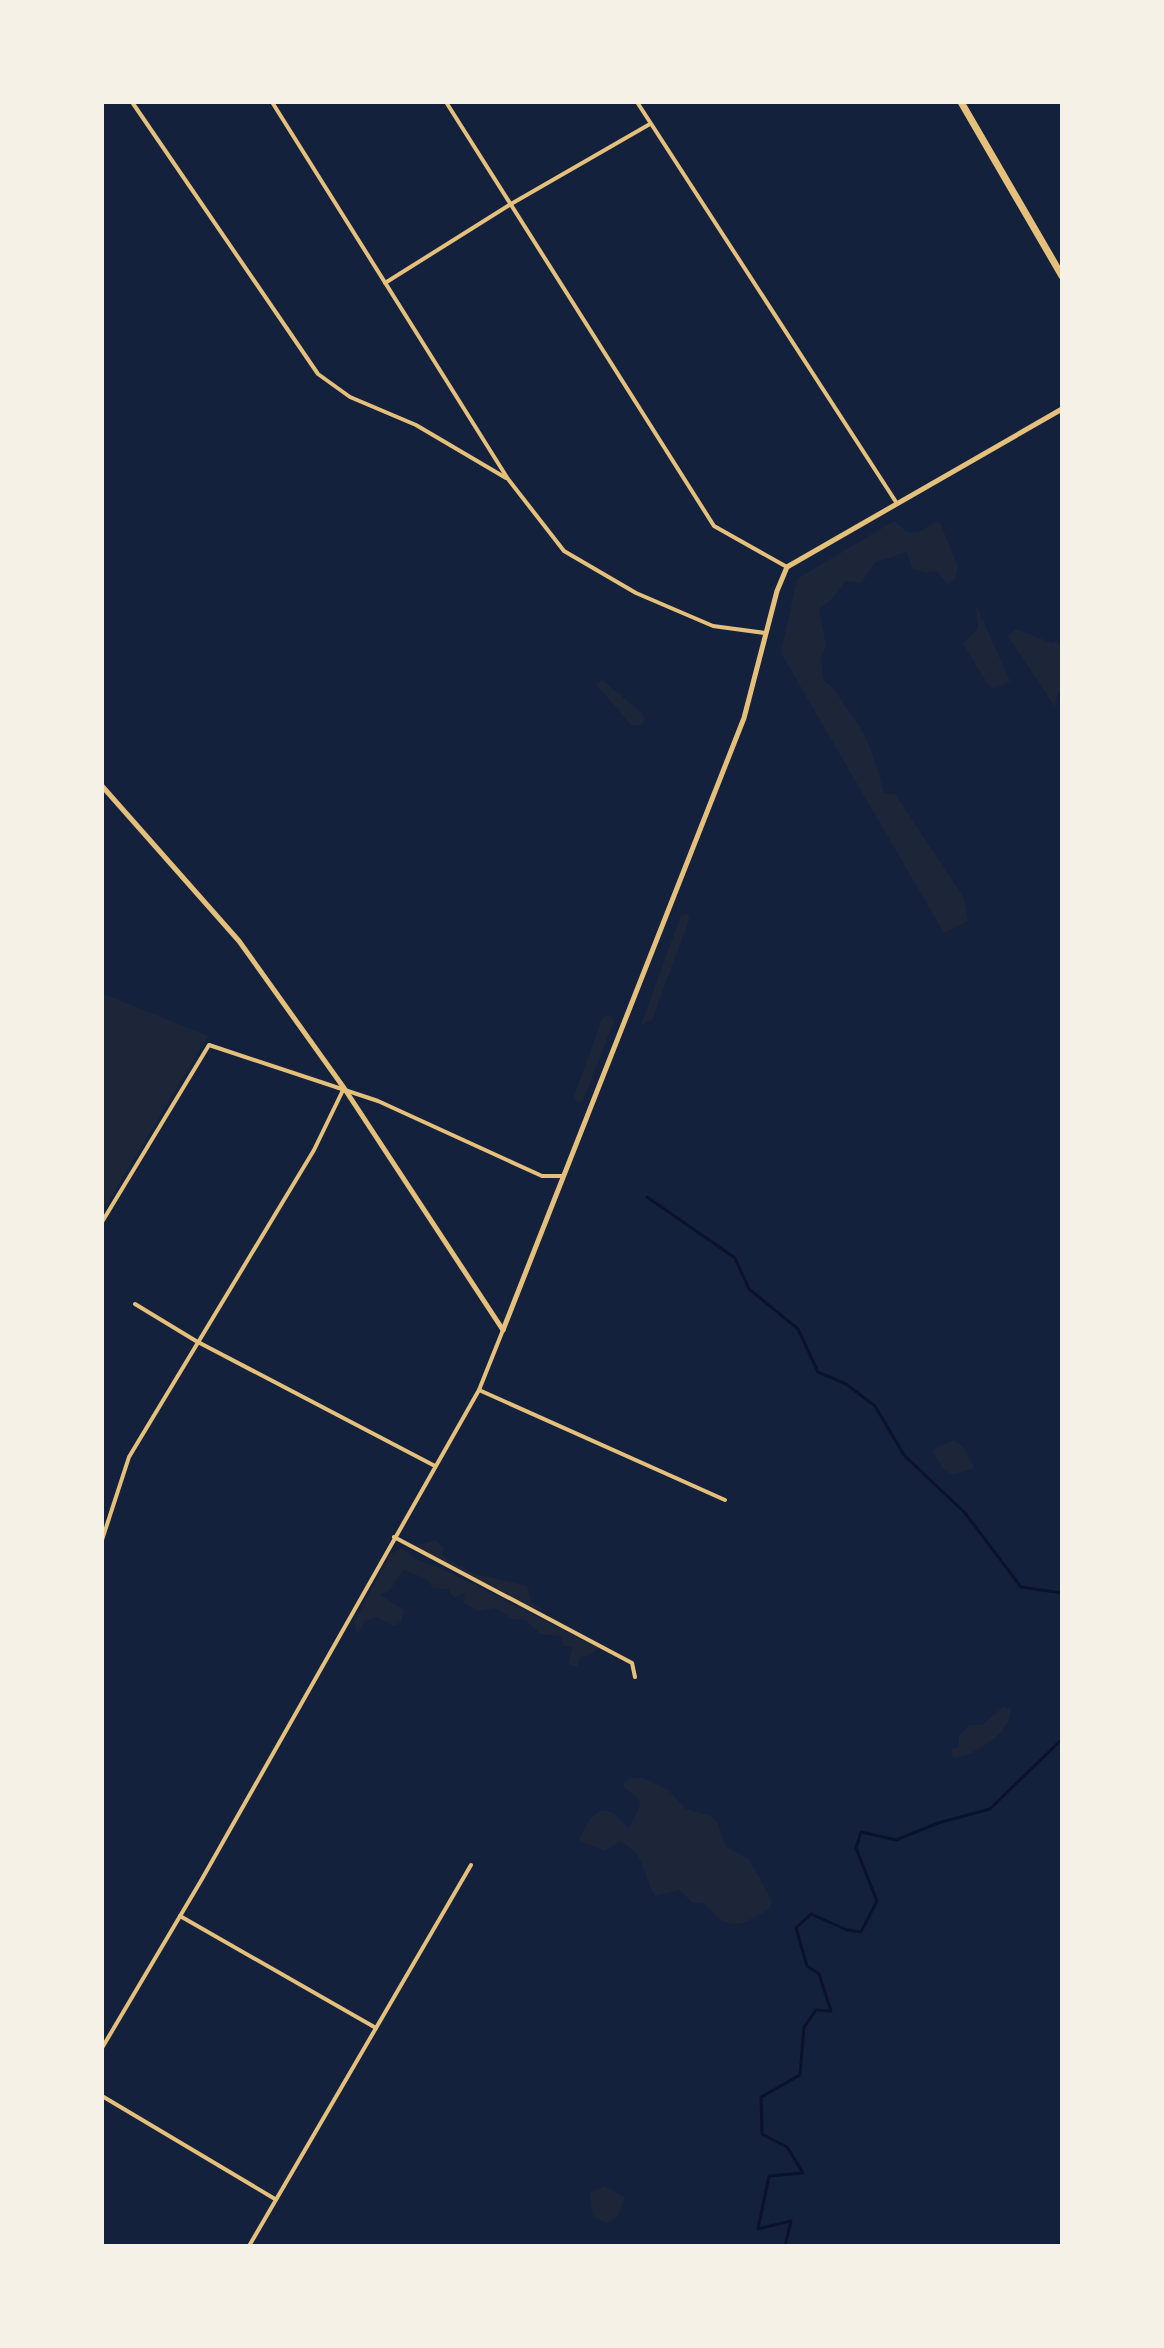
<svg xmlns="http://www.w3.org/2000/svg" width="1164" height="2348" viewBox="0 0 1164 2348" font-family="Arial,sans-serif">
<rect width="100%" height="100%" fill="#14213d"/>
<g fill="#1d2539">
<path d="M939,520l19,47 -3,13 -8,3 -11,-12 -11,2 -12,-4 -7,-17 -31,11 -14,20 -15,-2 -15,19 -12,9 7,37 -5,14 3,21c14,8 14,17 24,29 21,26 27,51 36,83l11,1 69,104 4,23 -24,12 -163,-280 16,-74 97,-58 13,11h12z"/>
<path d="M976,605l34,76 -15,8 -6,-3 -26,-42 15,-16z"/>
<path d="M1016,629l36,14 5,-2 5,8v46l-4,-4 -3,16 -47,-71z"/>
<path d="M602,680l40,33 3,6 -4,6 -9,1 -35,-41z"/>
<path d="M688,914l1,6 -37,100 -11,5 40,-110z"/>
<path d="M102,993l106,43 -106,176z"/>
<path d="M611,1015l3,6 -31,80 -6,1 -3,-6 29,-79z"/>
<path d="M954,1440l11,9 9,19 -21,7 -9,-5 -12,-20z"/>
<path d="M435,1540l9,7 -2,9 33,18 52,12 3,14 9,8 -5,1 -122,-63z"/>
<path d="M402,1548l12,10 33,13 152,77 -11,8 -8,1 -2,10 -6,-1 -4,-4 5,-15 -10,-1 -2,-10 -20,-2 -16,-14 -13,-1 -17,-11 -17,3 -15,-9 2,-9 -11,5 -6,-9 -15,-1 -6,-9 -24,-9 -13,20 -10,5 24,15 -3,12 -8,4 -17,-9 -11,4 -8,14 -3,-13 37,-68z"/>
<path d="M1003,1707l8,2c1,23 -38,48 -58,49l-2,-9 8,-2v-11l10,-11h13z"/>
<path d="M641,1777l27,13 18,19 25,7 6,6 9,25 23,12 23,42 -3,8c-30,18 -41,24 -65,-6h-11l-13,-13 -25,6c-11,-18 -11,-46 -35,-54l-16,9 -25,-11 11,-22 12,-8 12,3 15,16 11,-24 -1,-6 -16,-12 1,-5 6,-4z"/>
<path d="M605,2186l20,12 -7,18 -11,7 -14,-6 -3,-24z"/>
</g>
<g fill="none" stroke-linecap="round" stroke-linejoin="round">
<g stroke="#0b132b" stroke-width="3">
<path d="M647,1197l88,61 14,31 49,40 20,43 28,12 29,22 29,49 61,58 56,74 41,6"/>
<path d="M785,2246l6,-25 -33,8 11,-53 34,-3 -16,-26 -25,-13 -1,-37 39,-22 4,-48 12,-17 15,1 -12,-37 -12,-8 -11,-38 15,-14 36,16 14,2 16,-31 -21,-53 5,-16 35,8 42,-17 52,-14 72,-70"/>
</g>
<g stroke="#e5c07b" stroke-width="4">
<path d="M132,102l186,272 32,23 66,28 90,53"/>
<path d="M272,102l236,377 56,72 72,42 77,33 52,7"/>
<path d="M446,102l268,424 73,41"/>
<path d="M637,102l259,400"/>
<path d="M385,283l126,-79 139,-80"/>
<path d="M102,1222l107,-177 169,56 164,75h21"/>
<path d="M135,1304l61,37 239,125"/>
<path d="M479,1390l246,110"/>
<path d="M394,1537l238,126 3,14"/>
<path d="M102,1540l27,-83 185,-307 30,-62"/>
<path d="M180,1916l196,112"/>
<path d="M102,2048l100,-169 277,-489 24,-60"/>
<path d="M102,2096l173,103"/>
<path d="M249,2246l222,-381"/>
</g>
<g stroke="#e5c07b" stroke-width="5">
<path d="M102,786l137,155 105,147 159,242"/>
<path d="M503,1330l241,-612 33,-127 10,-24 275,-158"/>
</g>
<path stroke="#e5c07b" stroke-width="7" d="M961,102l101,174"/>
</g>
<rect width="1164" height="2348" fill="none" stroke="#f6f1e7" stroke-width="208"/>
</svg>
